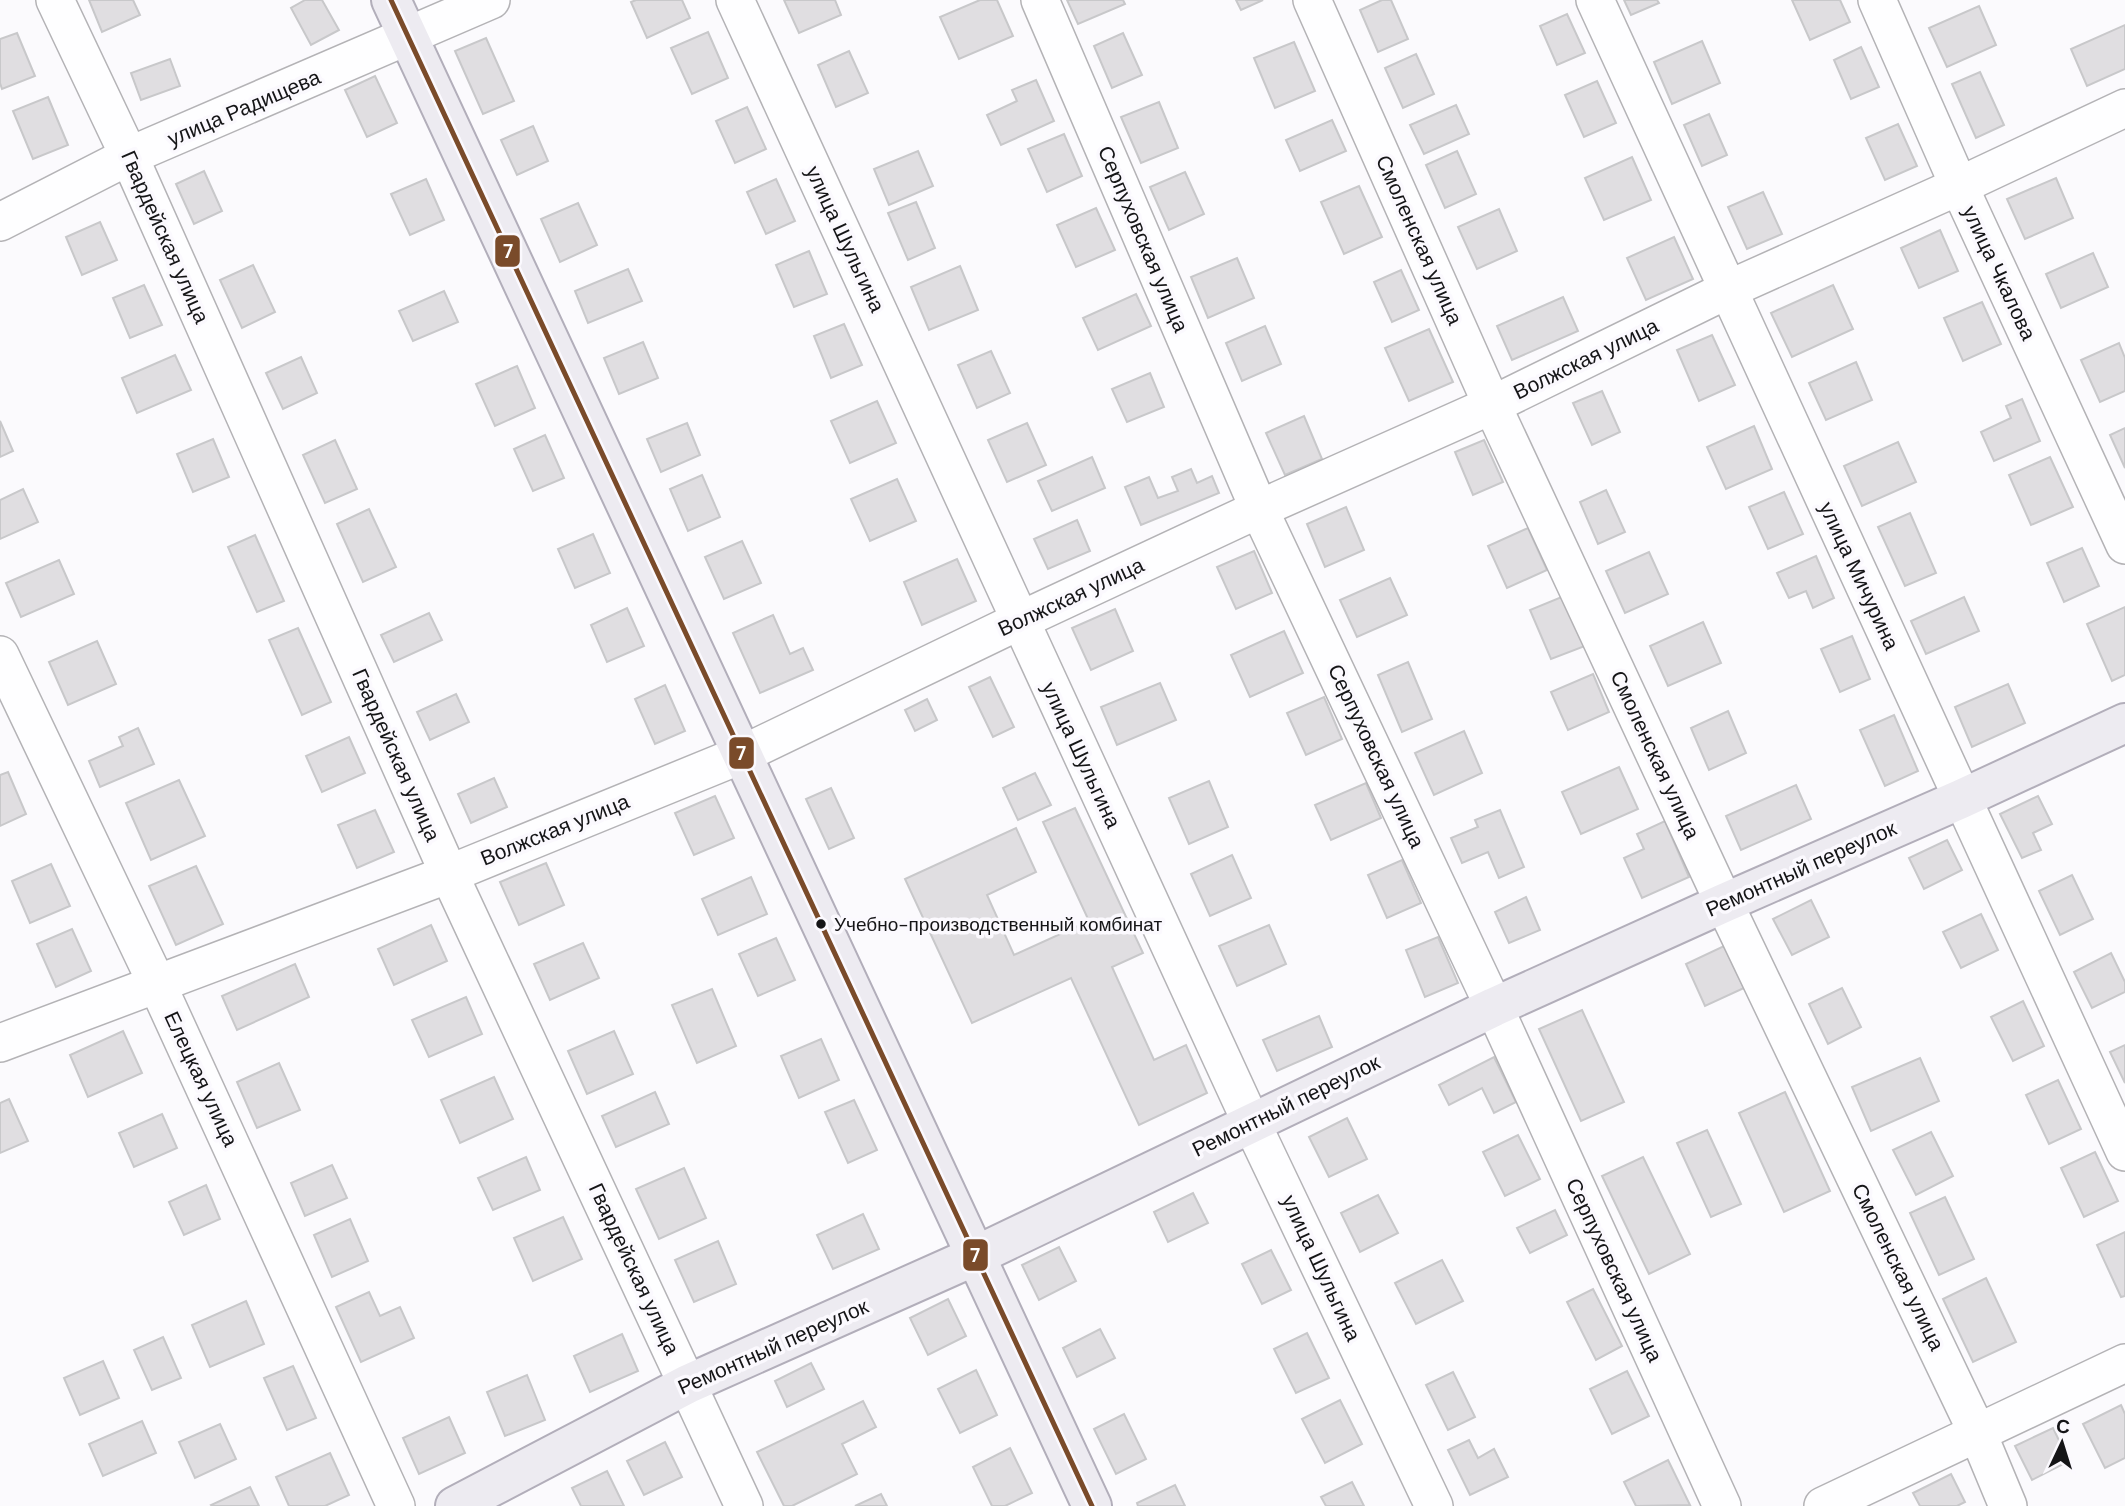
<svg xmlns="http://www.w3.org/2000/svg" width="2125" height="1506" viewBox="0 0 2125 1506" font-family="'DM Sans',sans-serif">
<rect width="100%" height="100%" fill="#fbfafd"/>
<g fill="#e0dee1" stroke="#c8c8ca" stroke-width="2">
<path d="M89,0h44l7,15 -38,17z"/>
<path d="M305,0h17l17,30 -28,15 -20,-37z"/>
<path d="M636,0h46l8,18 -43,20 -16,-36z"/>
<path d="M784,0h51l6,15 -42,18z"/>
<path d="M980,0h17l16,36 -54,23 -19,-42z"/>
<path d="M1067,0h56l2,4 -47,20z"/>
<path d="M1236,0h27l-22,10z"/>
<path d="M1382,0h9l17,39 -30,13 -18,-42z"/>
<path d="M1624,0h33l2,3 -28,12z"/>
<path d="M1792,0h48l10,22 -40,18z"/>
<path d="M1979,6l17,39 -49,22 -18,-39z"/>
<path d="M1567,14l18,39 -28,12 -17,-39z"/>
<path d="M2125,25v44l-38,17 -16,-37z"/>
<path d="M708,32l20,46 -36,16 -21,-46z"/>
<path d="M17,33l18,43 -33,13 -2,-6v-44z"/>
<path d="M1123,33l19,42 -30,13 -18,-42z"/>
<path d="M486,38l28,63 -31,13 -28,-63z"/>
<path d="M1702,41l18,42 -48,21 -18,-42z"/>
<path d="M1294,42l21,49 -40,17 -21,-50z"/>
<path d="M1861,47l18,40 -28,12 -17,-39z"/>
<path d="M849,51l19,42 -32,14 -18,-42z"/>
<path d="M1416,54l18,40 -31,14 -18,-40z"/>
<path d="M170,59l10,27 -39,14 -10,-27z"/>
<path d="M1980,72l24,53 -28,13 -24,-54z"/>
<path d="M375,76l22,47 -30,14 -22,-47z"/>
<path d="M1036,80l18,41 -53,24 -14,-30 30,-14 -5,-11z"/>
<path d="M1597,81l19,42 -32,14 -19,-42z"/>
<path d="M48,97l20,48 -35,14 -20,-48z"/>
<path d="M1159,102l19,46 -37,15 -20,-46z"/>
<path d="M1456,105l13,29 -45,20 -14,-29z"/>
<path d="M747,107l19,42 -31,14 -19,-42z"/>
<path d="M1709,114l18,41 -25,11 -18,-41z"/>
<path d="M1332,120l14,31 -46,20 -14,-31z"/>
<path d="M1898,124l19,42 -32,14 -19,-42z"/>
<path d="M533,126l15,35 -31,14 -16,-35z"/>
<path d="M1064,134l18,42 -35,16 -19,-43z"/>
<path d="M918,151l15,35 -44,19 -15,-36z"/>
<path d="M1457,151l19,43 -31,14 -19,-43z"/>
<path d="M1632,157l19,43 -47,20 -19,-42z"/>
<path d="M204,171l18,40 -28,13 -18,-40z"/>
<path d="M1185,172l19,42 -35,16 -19,-43z"/>
<path d="M2056,178l17,40 -48,21 -18,-40z"/>
<path d="M426,179l18,41 -34,15 -19,-41z"/>
<path d="M776,179l19,42 -29,13 -19,-42z"/>
<path d="M1359,186l23,51 -38,17 -23,-52z"/>
<path d="M1763,192l19,42 -35,15 -19,-42z"/>
<path d="M916,202l19,46 -27,12 -20,-47z"/>
<path d="M578,203l19,42 -37,17 -19,-43z"/>
<path d="M1096,208l19,42 -39,17 -19,-42z"/>
<path d="M1499,209l18,42 -40,18 -19,-42z"/>
<path d="M100,222l17,38 -35,15 -16,-38z"/>
<path d="M1940,230l18,41 -39,17 -18,-40z"/>
<path d="M1674,237l19,42 -47,21 -19,-42z"/>
<path d="M809,251l18,43 -33,13 -18,-42z"/>
<path d="M2093,253l15,34 -47,21 -15,-34z"/>
<path d="M1237,258l17,40 -46,20 -17,-41z"/>
<path d="M253,265l22,47 -33,16 -22,-48z"/>
<path d="M960,266l18,44 -49,20 -18,-43z"/>
<path d="M628,269l14,32 -54,22 -13,-32z"/>
<path d="M1401,270l18,40 -27,12 -18,-40z"/>
<path d="M144,285l18,40 -32,13 -17,-40z"/>
<path d="M1833,285l20,44 -61,28 -21,-44z"/>
<path d="M444,291l14,31 -45,19 -14,-30z"/>
<path d="M1136,294l15,32 -53,24 -15,-32z"/>
<path d="M1563,297l15,34 -66,29 -15,-34z"/>
<path d="M1982,302l19,42 -38,17 -19,-43z"/>
<path d="M844,324l18,41 -31,13 -17,-42z"/>
<path d="M1265,326l16,38 -39,17 -16,-38z"/>
<path d="M1429,329l24,53 -44,19 -24,-53z"/>
<path d="M1712,335l23,50 -36,16 -22,-51z"/>
<path d="M643,342l15,36 -39,16 -15,-36z"/>
<path d="M2119,343l6,15v33l-25,11 -19,-42z"/>
<path d="M991,351l19,42 -33,15 -19,-43z"/>
<path d="M175,355l16,35 -54,23 -15,-35z"/>
<path d="M301,357l16,36 -34,16 -17,-36z"/>
<path d="M1856,362l16,38 -46,20 -17,-37z"/>
<path d="M517,366l18,42 -40,18 -19,-42z"/>
<path d="M1150,373l14,34 -37,15 -15,-33z"/>
<path d="M1602,391l18,41 -28,13 -19,-42z"/>
<path d="M2022,399l18,42 -46,20 -13,-29 30,-14 -5,-12z"/>
<path d="M877,401l19,42 -46,20 -19,-42z"/>
<path d="M1304,416l18,43 -37,16 -19,-42z"/>
<path d="M0,421l13,30 -13,6z"/>
<path d="M687,423l13,32 -39,17 -14,-33z"/>
<path d="M1027,423l19,42 -39,17 -19,-42z"/>
<path d="M1754,426l18,43 -46,20 -19,-42z"/>
<path d="M2125,428v40l-15,-33z"/>
<path d="M545,435l19,43 -31,13 -19,-42z"/>
<path d="M213,439l16,38 -36,15 -16,-38z"/>
<path d="M335,440l22,49 -32,14 -22,-48z"/>
<path d="M1484,440l19,42 -30,13 -18,-43z"/>
<path d="M1898,442l18,40 -54,24 -18,-40z"/>
<path d="M1092,457l13,31 -53,23 -14,-30z"/>
<path d="M2050,457l23,50 -42,18 -22,-50z"/>
<path d="M1191,469l6,14 15,-7 7,17 -78,32 -16,-38 24,-10 9,21 20,-7 -6,-14z"/>
<path d="M702,475l18,42 -32,14 -18,-42z"/>
<path d="M897,479l19,42 -46,20 -19,-42z"/>
<path d="M23,489l15,33 -38,17v-39z"/>
<path d="M1606,490l19,42 -27,12 -18,-42z"/>
<path d="M1784,492l19,42 -35,15 -19,-42z"/>
<path d="M1346,507l18,43 -39,17 -18,-43z"/>
<path d="M369,509l27,58 -33,15 -26,-58z"/>
<path d="M1910,513l26,60 -31,13 -27,-59z"/>
<path d="M1077,520l13,31 -42,18 -14,-30z"/>
<path d="M1528,528l19,42 -40,18 -19,-42z"/>
<path d="M593,534l17,39 -35,15 -17,-39z"/>
<path d="M255,535l29,66 -27,11 -29,-65z"/>
<path d="M742,541l19,42 -37,16 -19,-42z"/>
<path d="M2082,548l17,38 -35,16 -17,-39z"/>
<path d="M1254,551l18,42 -36,16 -19,-42z"/>
<path d="M1649,552l19,42 -43,19 -19,-42z"/>
<path d="M1816,556l18,42 -21,10 -7,-17 -17,7 -12,-25z"/>
<path d="M957,559l19,42 -54,24 -18,-43z"/>
<path d="M59,560l15,34 -53,23 -15,-34z"/>
<path d="M1390,578l17,37 -50,22 -17,-37z"/>
<path d="M1564,596l21,50 -34,13 -21,-49z"/>
<path d="M1964,597l15,34 -53,23 -15,-33z"/>
<path d="M2125,607v68l-13,6 -25,-57z"/>
<path d="M627,608l17,38 -37,16 -16,-37z"/>
<path d="M1115,609l18,42 -42,19 -19,-42z"/>
<path d="M429,613l13,27 -48,22 -13,-27z"/>
<path d="M773,615l17,39 13,-6 10,22 -53,23 -27,-60z"/>
<path d="M1703,622l18,41 -53,23 -18,-40z"/>
<path d="M298,628l33,74 -29,13 -33,-75z"/>
<path d="M1284,631l19,42 -53,24 -19,-42z"/>
<path d="M1852,636l18,43 -30,13 -19,-43z"/>
<path d="M97,641l19,43 -48,21 -19,-43z"/>
<path d="M1408,662l24,57 -30,13 -24,-57z"/>
<path d="M1593,674l16,38 -41,18 -17,-38z"/>
<path d="M990,677l24,50 -21,10 -24,-50z"/>
<path d="M1160,683l16,37 -59,25 -16,-38z"/>
<path d="M2008,684l17,39 -53,24 -17,-40z"/>
<path d="M665,685l20,46 -30,13 -20,-45z"/>
<path d="M456,694l13,28 -39,18 -13,-28z"/>
<path d="M1324,697l18,42 -36,16 -19,-42z"/>
<path d="M927,699l10,21 -22,11 -10,-21z"/>
<path d="M1728,711l18,42 -37,17 -18,-42z"/>
<path d="M1894,715l24,56 -33,15 -25,-56z"/>
<path d="M138,728l16,36 -54,23 -11,-26 34,-15 -4,-9z"/>
<path d="M1464,731l18,42 -48,22 -19,-42z"/>
<path d="M349,737l16,36 -43,19 -16,-36z"/>
<path d="M1619,767l19,42 -57,25 -19,-42z"/>
<path d="M8,772l18,42 -26,12v-51z"/>
<path d="M1035,773l16,32 -33,15 -15,-32z"/>
<path d="M494,778l13,29 -36,16 -13,-29z"/>
<path d="M179,780l26,56 -54,24 -25,-57z"/>
<path d="M1209,781l19,46 -39,17 -20,-46z"/>
<path d="M1366,783l15,35 -50,22 -16,-35z"/>
<path d="M1796,785l15,34 -70,31 -15,-34z"/>
<path d="M831,788l23,50 -25,11 -23,-50z"/>
<path d="M715,796l19,42 -40,17 -19,-42z"/>
<path d="M2038,796l14,28 -19,9 8,17 -19,8 -22,-44z"/>
<path d="M1075,808l68,145 -31,14 42,93 32,-15 21,48 -68,32 -68,-147 -99,45 -67,-144 111,-51 20,44 -49,23 27,60 75,-34 -46,-99z"/>
<path d="M375,810l19,42 -37,16 -19,-43z"/>
<path d="M1500,810l24,57 -25,11 -11,-26 -26,11 -11,-25 27,-11 -3,-7z"/>
<path d="M1665,821l24,56 -47,21 -18,-40 20,-9 -7,-15z"/>
<path d="M1947,840l15,30 -38,19 -15,-31z"/>
<path d="M1232,855l19,43 -41,18 -19,-42z"/>
<path d="M1402,860l19,43 -34,15 -19,-43z"/>
<path d="M546,863l18,42 -45,20 -19,-43z"/>
<path d="M51,864l19,42 -40,17 -18,-42z"/>
<path d="M196,866l27,58 -47,21 -27,-59z"/>
<path d="M2072,875l21,44 -33,16 -21,-44z"/>
<path d="M751,877l16,37 -49,21 -16,-36z"/>
<path d="M1526,897l14,33 -31,13 -14,-31z"/>
<path d="M1811,900l18,37 -37,18 -19,-36z"/>
<path d="M1981,914l17,36 -37,18 -18,-36z"/>
<path d="M431,925l16,36 -53,24 -16,-36z"/>
<path d="M1269,925l17,39 -49,22 -18,-40z"/>
<path d="M72,929l19,42 -35,16 -19,-43z"/>
<path d="M1438,937l20,46 -33,14 -19,-47z"/>
<path d="M776,938l19,42 -37,16 -19,-42z"/>
<path d="M583,943l16,35 -49,22 -16,-36z"/>
<path d="M1724,946l20,42 -39,18 -19,-42z"/>
<path d="M2111,953l14,29v10l-33,16 -18,-36z"/>
<path d="M295,964l14,33 -72,33 -15,-34z"/>
<path d="M1842,988l19,39 -33,17 -19,-40z"/>
<path d="M712,989l24,57 -39,17 -25,-58z"/>
<path d="M466,997l16,37 -53,23 -17,-37z"/>
<path d="M2023,1001l21,45 -31,15 -22,-44z"/>
<path d="M1582,1010l42,92 -43,19 -42,-92z"/>
<path d="M1319,1016l13,31 -55,24 -14,-31z"/>
<path d="M123,1031l19,42 -54,24 -18,-42z"/>
<path d="M614,1031l19,43 -46,20 -19,-43z"/>
<path d="M821,1039l18,41 -40,18 -18,-42z"/>
<path d="M2125,1045v38l-15,-31z"/>
<path d="M1494,1057l22,45 -22,11 -12,-25 -33,17 -10,-20z"/>
<path d="M1920,1058l19,43 -68,30 -19,-44z"/>
<path d="M279,1063l21,47 -43,18 -20,-46z"/>
<path d="M494,1077l19,42 -53,24 -19,-43z"/>
<path d="M2058,1080l23,49 -32,15 -23,-49z"/>
<path d="M655,1092l14,32 -53,23 -14,-31z"/>
<path d="M1785,1092l45,99 -46,21 -45,-99z"/>
<path d="M9,1099l19,42 -28,12v-50z"/>
<path d="M854,1100l23,50 -29,13 -23,-51z"/>
<path d="M162,1114l15,34 -43,19 -15,-34z"/>
<path d="M1347,1118l20,41 -38,18 -20,-40z"/>
<path d="M1707,1130l34,74 -30,13 -34,-74z"/>
<path d="M1931,1132l22,44 -37,19 -23,-45z"/>
<path d="M1518,1135l22,44 -35,17 -22,-44z"/>
<path d="M2095,1152l23,49 -34,16 -23,-49z"/>
<path d="M526,1157l14,33 -47,20 -15,-32z"/>
<path d="M1643,1157l47,97 -41,20 -47,-98z"/>
<path d="M332,1165l15,33 -42,18 -14,-33z"/>
<path d="M684,1168l22,50 -47,21 -23,-50z"/>
<path d="M206,1185l14,34 -36,16 -15,-33z"/>
<path d="M1193,1193l15,30 -40,19 -14,-30z"/>
<path d="M1378,1195l20,38 -38,19 -19,-39z"/>
<path d="M1945,1197l29,62 -35,16 -29,-62z"/>
<path d="M1555,1210l12,25 -37,18 -13,-25z"/>
<path d="M863,1214l16,35 -46,20 -16,-34z"/>
<path d="M563,1217l19,42 -49,22 -19,-43z"/>
<path d="M350,1219l18,42 -36,16 -18,-42z"/>
<path d="M2125,1232v64l-4,1 -24,-52z"/>
<path d="M718,1241l18,43 -42,18 -19,-42z"/>
<path d="M1059,1247l17,34 -37,19 -17,-35z"/>
<path d="M1271,1250l20,40 -29,14 -20,-40z"/>
<path d="M1442,1260l21,41 -47,23 -21,-41z"/>
<path d="M1986,1278l30,64 -43,20 -30,-63z"/>
<path d="M1593,1289l29,57 -26,14 -29,-58z"/>
<path d="M369,1292l11,24 20,-9 14,31 -53,24 -25,-55z"/>
<path d="M948,1299l18,37 -38,19 -18,-37z"/>
<path d="M246,1301l18,43 -54,23 -18,-42z"/>
<path d="M1100,1329l15,29 -38,19 -14,-29z"/>
<path d="M1307,1333l22,45 -33,15 -22,-44z"/>
<path d="M622,1334l16,37 -48,21 -16,-36z"/>
<path d="M163,1337l18,41 -29,12 -18,-40z"/>
<path d="M103,1361l16,37 -39,17 -16,-37z"/>
<path d="M811,1363l13,26 -37,18 -12,-26z"/>
<path d="M293,1366l23,52 -29,12 -23,-52z"/>
<path d="M976,1370l21,45 -37,18 -22,-44z"/>
<path d="M1627,1371l22,45 -37,18 -22,-45z"/>
<path d="M1453,1372l22,45 -27,13 -22,-45z"/>
<path d="M527,1375l18,45 -40,16 -18,-44z"/>
<path d="M1340,1400l22,44 -37,19 -23,-44z"/>
<path d="M863,1401l13,26 -34,17 15,30 -65,32h-8l-27,-54z"/>
<path d="M2121,1405l4,9v44l-20,10 -22,-44z"/>
<path d="M1124,1414l22,45 -30,15 -22,-45z"/>
<path d="M449,1417l16,36 -46,21 -16,-36z"/>
<path d="M142,1421l14,32 -53,23 -14,-32z"/>
<path d="M220,1424l16,35 -41,19 -16,-36z"/>
<path d="M2053,1428l16,33 -37,19 -17,-34z"/>
<path d="M1469,1440l9,18 16,-9 14,28 -38,18 -22,-45z"/>
<path d="M665,1442l17,35 -38,18 -17,-34z"/>
<path d="M1010,1448l22,45 -27,13h-13l-19,-39z"/>
<path d="M330,1453l19,42 -24,11h-36l-13,-29z"/>
<path d="M1668,1460l22,45 -54,1 -12,-24z"/>
<path d="M607,1471l17,35h-43l-9,-18z"/>
<path d="M1951,1474l14,28 -8,4h-37l-7,-13z"/>
<path d="M1352,1482l12,24h-38l-5,-9z"/>
<path d="M1175,1485l10,21h-47l-1,-3z"/>
<path d="M250,1487l9,19h-47l-1,-1z"/>
<path d="M881,1494l6,12h-32z"/>
</g>
<g fill="none" stroke-linecap="round" stroke-linejoin="round">
<defs>
<g id="minor">
<path d="M55,0l74,156 320,718 295,632"/>
<path d="M735,0l516,1122 183,384"/>
<path d="M1040,0l219,509 235,498 228,499"/>
<path d="M1312,0l180,405 232,498 254,531 30,72"/>
<path d="M1595,0l530,1152"/>
<path d="M1877,0l82,186 166,359"/>
<path d="M0,222l129,-66 362,-156"/>
<path d="M0,655l157,329 239,522"/>
<path d="M0,1043l449,-169 294,-120 276,-133 240,-112 233,-104 235,-115 232,-104 166,-78"/>
<path d="M1823,1506l302,-143"/>
</g>
<g id="major">
<path d="M391,0l701,1506"/>
<path d="M455,1506l233,-122 287,-128 519,-249 230,-104 237,-104 164,-76"/>
</g>
</defs>
<use href="#minor" stroke="#b4b3b6" stroke-width="40"/>
<use href="#major" stroke="#b2aeba" stroke-width="42"/>
<use href="#minor" stroke="#fefeff" stroke-width="37"/>
<use href="#major" stroke="#edebf1" stroke-width="38"/>
<defs>
<path id="bus-1" d="M391,0l701,1506"/>
</defs>
<use href="#bus-1" stroke="#fbf9fe" stroke-width="10"/>
<use href="#bus-1" stroke="#7a4b2a" stroke-width="5"/>
</g>
<circle fill="#151517" stroke="#fbf9fe" stroke-width="2.5" cx="821" cy="924" r="6"/>
<g text-anchor="middle" dominant-baseline="central" stroke-width="7" stroke-linejoin="round" paint-order="stroke">
<g font-size="19" fill="#151517" stroke="#fbf9fe" text-anchor="start">
<text x="834" y="924">Учебно-производственный комбинат</text>
</g>
<g font-size="21" fill="#151517" stroke="#fbf9fe">
<text transform="translate(244 108) rotate(-23)">улица Радищева</text>
<text transform="translate(165 237) rotate(66)">Гвардейская улица</text>
<text transform="translate(845 239) rotate(65)">улица Шульгина</text>
<text transform="translate(1143 239) rotate(67)">Серпуховская улица</text>
<text transform="translate(1419 240) rotate(66)">Смоленская улица</text>
<text transform="translate(1999 273) rotate(65)">улица Чкалова</text>
<text transform="translate(1586 359) rotate(-26)">Волжская улица</text>
<text transform="translate(1859 576) rotate(65)">улица Мичурина</text>
<text transform="translate(1071 597) rotate(-25)">Волжская улица</text>
<text transform="translate(396 755) rotate(66)">Гвардейская улица</text>
<text transform="translate(1081 755) rotate(65)">улица Шульгина</text>
<text transform="translate(1655 755) rotate(65)">Смоленская улица</text>
<text transform="translate(1376 756) rotate(65)">Серпуховская улица</text>
<text transform="translate(555 830) rotate(-22)">Волжская улица</text>
<text transform="translate(1801 869) rotate(-24)">Ремонтный переулок</text>
<text transform="translate(201 1079) rotate(65)">Елецкая улица</text>
<text transform="translate(1286 1106) rotate(-26)">Ремонтный переулок</text>
<text transform="translate(1898 1267) rotate(64)">Смоленская улица</text>
<text transform="translate(1321 1268) rotate(65)">улица Шульгина</text>
<text transform="translate(634 1269) rotate(65)">Гвардейская улица</text>
<text transform="translate(1614 1270) rotate(65)">Серпуховская улица</text>
<text transform="translate(773 1347) rotate(-24)">Ремонтный переулок</text>
</g>
</g>
<g stroke="#fbf9fe" stroke-width="2.5">
<rect x="494" y="234" width="27" height="34" rx="7" fill="#7a4b2a"/>
<rect x="728" y="736" width="27" height="34" rx="7" fill="#7a4b2a"/>
<rect x="962" y="1238" width="27" height="34" rx="7" fill="#7a4b2a"/>
</g>
<g font-size="19" text-anchor="middle" font-weight="bold" fill="#fff">
<text x="508" y="258">7</text>
<text x="741" y="760">7</text>
<text x="975" y="1262">7</text>
</g>
<g transform="translate(2062 1443) rotate(4)" stroke="#fbf9fe" stroke-width="5" paint-order="stroke">
<path d="M0-5L12 26L0 18L-12 26Z" fill="#151517"/>
<text y="-10" font-size="19" font-weight="bold" text-anchor="middle" fill="#151517">С</text>
</g>
</svg>
